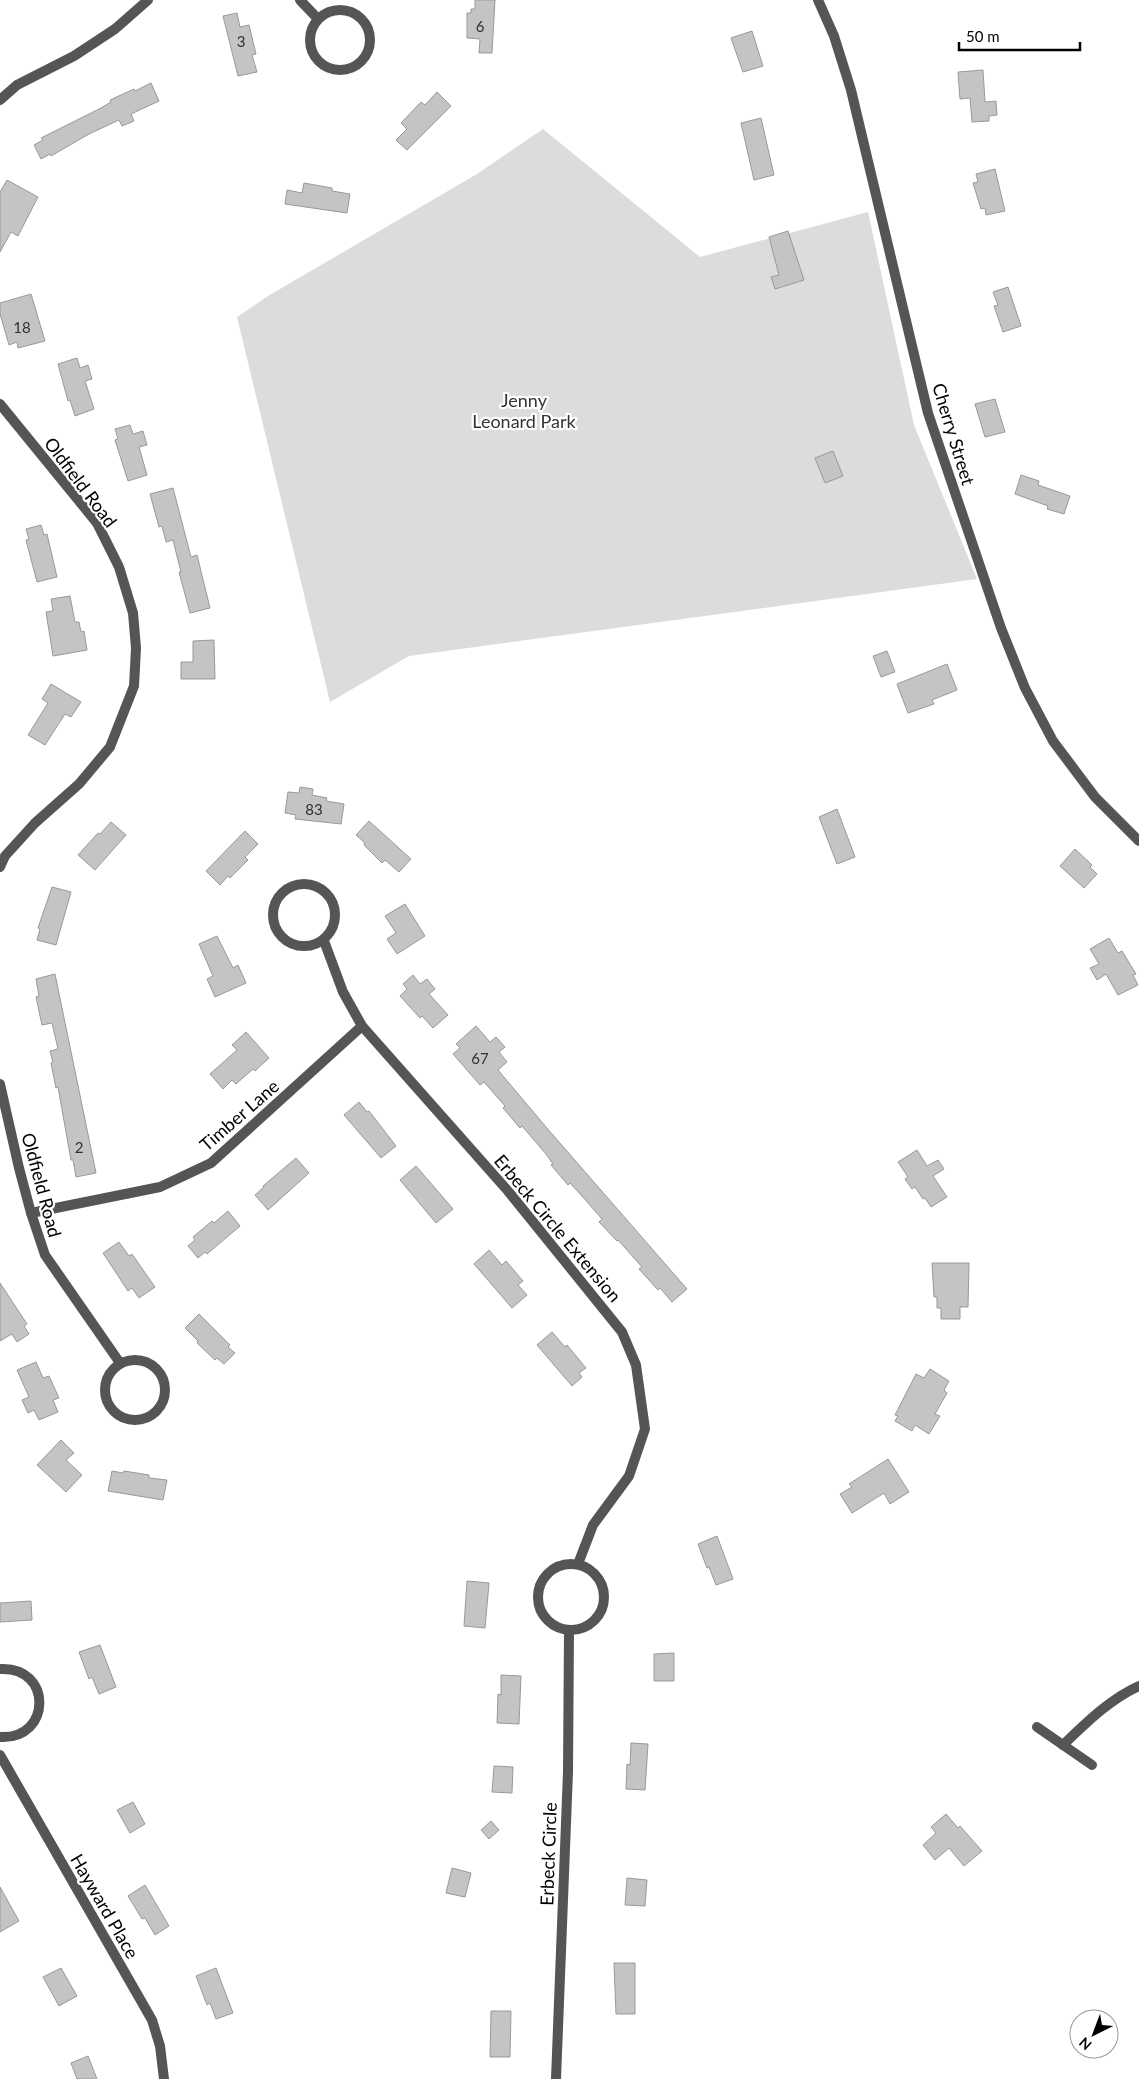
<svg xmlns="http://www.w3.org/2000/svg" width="1139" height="2079" viewBox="0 0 1139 2079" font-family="Lato,sans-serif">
<rect width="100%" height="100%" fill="#fff"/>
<path fill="#dcdcdc" d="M543,129l157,128 168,-45 46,213 63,154 -568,77 -79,46 -93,-385 31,-21 209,-122z"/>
<g fill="#c4c4c4" stroke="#999">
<path d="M475,0h20l-3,53h-13l1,-14 -13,-1v-25h4v-4h4z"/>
<path d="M237,13l3,14 9,-2 7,29 -4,1 5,17 -19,4 -15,-60z"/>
<path d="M752,31l11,35 -20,6 -12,-34z"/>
<path d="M983,70l2,32 11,-1 1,14 -8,1v5l-17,1 -2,-24 -10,1 -2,-27z"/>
<path d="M151,83l8,18 -28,13 3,7 -12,5 -3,-6 -30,14 -38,22 -1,-2 -9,5 -7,-14 9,-5 -2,-2 60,-30 10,-6 -1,-2 24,-11 1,2z"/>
<path d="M437,92l14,14 -44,44 -11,-10 11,-11 -6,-6 20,-21 4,3z"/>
<path d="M761,118l13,57 -20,5 -13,-57z"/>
<path d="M995,169l10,42 -19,4 -1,-7 -4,1 -8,-26 5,-1 -2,-8z"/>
<path d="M7,180l31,17 -20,39 -7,-4 -11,20v-60z"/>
<path d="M304,183l28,5v3l18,3 -3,19 -62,-9 2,-14 15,3z"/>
<path d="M788,231l16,49 -29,9 -4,-12 8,-2 -10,-38z"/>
<path d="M1008,287l13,39 -18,6 -9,-26 4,-1 -5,-13z"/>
<path d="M31,294l14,47 -27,7 -1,-6 -8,3 -9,-31v-11z"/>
<path d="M77,358l3,10 8,-3 4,14 -7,2 9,28 -19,7 -5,-16 -2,1 -10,-37z"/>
<path d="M995,399l10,33 -20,5 -10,-33z"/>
<path d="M130,425l3,9 10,-3 4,14 -8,2 8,28 -19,6 -13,-41 3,-1 -3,-10z"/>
<path d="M833,451l10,25 -18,7 -10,-25z"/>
<path d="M1021,475l18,6 -1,4 32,11 -6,18 -17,-5 1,-3 -33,-12z"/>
<path d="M173,488l18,69 6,-2 13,53 -20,5 -11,-41h2l-8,-32 -7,2 -4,-16 -3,1 -9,-33z"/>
<path d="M41,525l3,10 3,-1 10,43 -20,5 -11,-42 3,-1 -3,-10z"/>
<path d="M70,596l5,26h4l2,10 3,-1 3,19 -34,6 -7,-44 7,-1 -2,-12z"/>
<path d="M214,640l1,39h-34v-17h12v-21z"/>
<path d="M887,651l8,21 -14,5 -8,-21z"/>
<path d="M947,664l10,26 -25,10 2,4 -26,9 -11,-29z"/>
<path d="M51,684l30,18 -10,15 -6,-3 -20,31 -17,-10 20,-32 -6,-4z"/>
<path d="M300,787l13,2 -1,6 15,3 -1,3 18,3 -3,20 -46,-5 1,-4 -11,-2 3,-21 11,1z"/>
<path d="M837,809l18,48 -18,7 -18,-47z"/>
<path d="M369,821l42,38 -12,13 -14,-12 -3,3 -18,-18 1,-2 -9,-8z"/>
<path d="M111,822l15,13 -31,35 -17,-15 20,-22 2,1z"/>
<path d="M245,831l13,13 -13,13 3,3 -18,18 -2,-2 -8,9 -14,-14z"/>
<path d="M1075,849l17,16 -2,2 7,7 -13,14 -24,-22z"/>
<path d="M52,887l19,5 -15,53 -19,-5 3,-11 -2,-1z"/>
<path d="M405,904l20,32 -28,18 -10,-15 9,-6 -11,-17z"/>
<path d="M217,936l16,32 5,-3 8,18 -31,14 -8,-18 6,-3 -14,-32z"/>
<path d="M1109,938l9,15 4,-2 14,23 -3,1 5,10 -20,10 -12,-21 -9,6 -7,-12 9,-4 -9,-15z"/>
<path d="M55,974l41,199 -20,4 -3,-17h-2l-13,-73 -2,1 -5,-25 2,-1 -3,-11 8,-2 -6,-26 -10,2 -6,-28 3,-1 -3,-17z"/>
<path d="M413,975l7,9 7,-5 8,10 -6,5 19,21 -15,13 -11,-12 -2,2 -20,-22 7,-7 -4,-5z"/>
<path d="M476,1026l14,16 6,-5 9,10 -6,5 8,10 -9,8 48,57 141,162 -15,13 -12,-14 -2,2 -19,-21 3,-2 -24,-27 -1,1 -18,-19 3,-3 -21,-24 -11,-12 -2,2 -17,-20 2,-1 -7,-10 -24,-28 -2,2 -17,-20 2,-2 -21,-24 -4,3 -27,-31 7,-6 -4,-4z"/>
<path d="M246,1032l23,26 -14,13 -2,-2 -17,15 -4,-4 -9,9 -13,-15 27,-24 -5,-5z"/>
<path d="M359,1102l8,10 2,-1 27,35 -15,12 -37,-43z"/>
<path d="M917,1150l10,16 11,-6 6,9 -11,7 14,21 -16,10 -6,-9 -2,1 -8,-12 -3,2 -7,-10 3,-2 -10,-15z"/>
<path d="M296,1158l13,15 -41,37 -13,-15 9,-8 -1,-1z"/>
<path d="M416,1166l37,43 -17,14 -36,-43z"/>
<path d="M228,1211l12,15 -33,28 -2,-2 -7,6 -10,-12 7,-6 -2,-3 19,-16 2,2z"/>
<path d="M119,1242l10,14 3,-2 23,33 -16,11 -7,-10 -4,3 -25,-38z"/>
<path d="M489,1250l13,15 4,-4 17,20 -5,4 9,10 -15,13 -38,-44z"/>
<path d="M932,1263h37l-1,44h-8v12h-19v-11h-4v-11h-3z"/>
<path d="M0,1283l27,41 -3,2 5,8 -12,8 -5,-8 -12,7z"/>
<path d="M199,1314l31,31 -2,2 7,6 -11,11 -7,-6 -2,2 -18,-17 1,-2 -13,-13z"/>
<path d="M552,1332l13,15 2,-2 19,23 -7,5 3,4 -10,9 -35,-41z"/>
<path d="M36,1362l7,16 6,-2 10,22 -6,2 5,12 -19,8 -5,-10 -6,3 -6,-13 7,-3 -12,-27z"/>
<path d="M930,1369l19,12 -5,9 3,3 -12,21 5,2 -11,18 -14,-9 -3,6 -17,-10 3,-5 -3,-1 21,-41 8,4z"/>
<path d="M61,1440l13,13 -8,7 16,15 -16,17 -29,-27z"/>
<path d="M888,1459l21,33 -19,12 -6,-11 -32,20 -12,-19 12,-7 -3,-3z"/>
<path d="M112,1471l11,2 1,-2 25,4v3l18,2 -4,20 -55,-9z"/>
<path d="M717,1536l16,43 -17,6 -7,-18 -2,1 -9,-24z"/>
<path d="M467,1581l22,2 -4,45 -21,-2z"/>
<path d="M31,1601l1,19 -32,2v-19z"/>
<path d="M100,1645l16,42 -17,7 -7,-17 -3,2 -10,-27z"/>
<path d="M674,1653v28h-20v-27z"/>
<path d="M501,1675l20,1 -2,48 -22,-1 1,-29 3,1z"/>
<path d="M631,1743l17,1 -3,46 -19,-1 1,-25 3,1z"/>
<path d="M494,1766l19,1 -1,26 -20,-1z"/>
<path d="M133,1802l12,22 -15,9 -13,-23z"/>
<path d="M946,1814l12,14 2,-2 22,25 -18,15 -15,-18 -14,12 -12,-15 13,-12 -5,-6z"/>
<path d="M491,1821l8,9 -10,9 -8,-9z"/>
<path d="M452,1868l19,5 -6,24 -19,-4z"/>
<path d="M627,1878l20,2 -2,26 -20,-1z"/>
<path d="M145,1885l24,41 -14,9 -10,-17 -3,1 -14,-23z"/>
<path d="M0,1887l19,34 -19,11z"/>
<path d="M614,1963h21v51h-19z"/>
<path d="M61,1968l16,28 -18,10 -16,-29z"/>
<path d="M216,1968l17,45 -17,6 -6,-16 -3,2 -11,-29z"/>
<path d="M491,2011h20l-1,46h-20z"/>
<path d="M88,2056l9,23h-20l-6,-16z"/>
</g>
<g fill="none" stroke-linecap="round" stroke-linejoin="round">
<g stroke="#555" stroke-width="10">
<path d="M300,0l18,19"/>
<path d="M818,0l16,36 17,54 77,323 73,215 24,60 28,53 42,56 44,44"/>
<circle cx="340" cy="40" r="30"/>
<path d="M0,100l17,-15 57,-29 41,-27 33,-29"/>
<path d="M0,404l97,119 22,44 14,46 3,35 -2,38 -24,61 -31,37 -44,39 -30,33 -5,11"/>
<circle cx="304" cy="915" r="31"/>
<path d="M324,941l19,51 19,34 146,165 114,141 14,33 9,64 -16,47 -36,49 -15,39"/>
<path d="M0,1084l19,84 12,45 14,42 75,108"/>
<path d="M31,1213l129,-26 51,-24 151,-137"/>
<circle cx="135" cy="1390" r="30"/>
<circle cx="571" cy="1597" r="33"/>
<path d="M0,1669c53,-3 52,71 0,68"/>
<path d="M1037,1727l55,38"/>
<path d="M1063,1745c23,-22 47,-46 76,-59"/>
<path d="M0,1755l152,265 8,26 4,33"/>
<path d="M556,2079l12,-307 1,-142"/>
</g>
</g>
<g text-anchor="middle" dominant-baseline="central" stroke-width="4.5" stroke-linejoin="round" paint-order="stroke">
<g font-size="15" fill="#313131">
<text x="480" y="26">6</text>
<text x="241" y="41">3</text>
<text x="22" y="327">18</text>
<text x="314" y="809">83</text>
<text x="480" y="1058">67</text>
<text x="79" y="1147">2</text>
</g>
<g font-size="18" fill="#333" stroke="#fff">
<text x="524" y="400">Jenny<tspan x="524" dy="21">Leonard Park</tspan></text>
</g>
<g font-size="18" fill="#000" stroke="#fff">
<text transform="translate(954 434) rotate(73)">Cherry Street</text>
<text transform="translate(81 482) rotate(53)">Oldfield Road</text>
<text transform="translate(239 1115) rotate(-41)">Timber Lane</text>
<text transform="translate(42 1185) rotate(75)">Oldfield Road</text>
<text transform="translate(558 1228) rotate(50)">Erbeck Circle Extension</text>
<text transform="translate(548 1854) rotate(-88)">Erbeck Circle</text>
<text transform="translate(105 1906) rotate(60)">Hayward Place</text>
</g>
</g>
<g transform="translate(1094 2034) rotate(222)"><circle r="24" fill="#ffffff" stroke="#999999"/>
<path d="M0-4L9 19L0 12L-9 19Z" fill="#000000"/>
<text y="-8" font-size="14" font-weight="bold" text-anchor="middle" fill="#000000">N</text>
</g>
<path d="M959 42v8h121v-8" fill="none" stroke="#000000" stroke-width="2.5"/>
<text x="966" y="42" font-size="15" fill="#000000" stroke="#ffffff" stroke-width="4" paint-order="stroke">50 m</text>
</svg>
